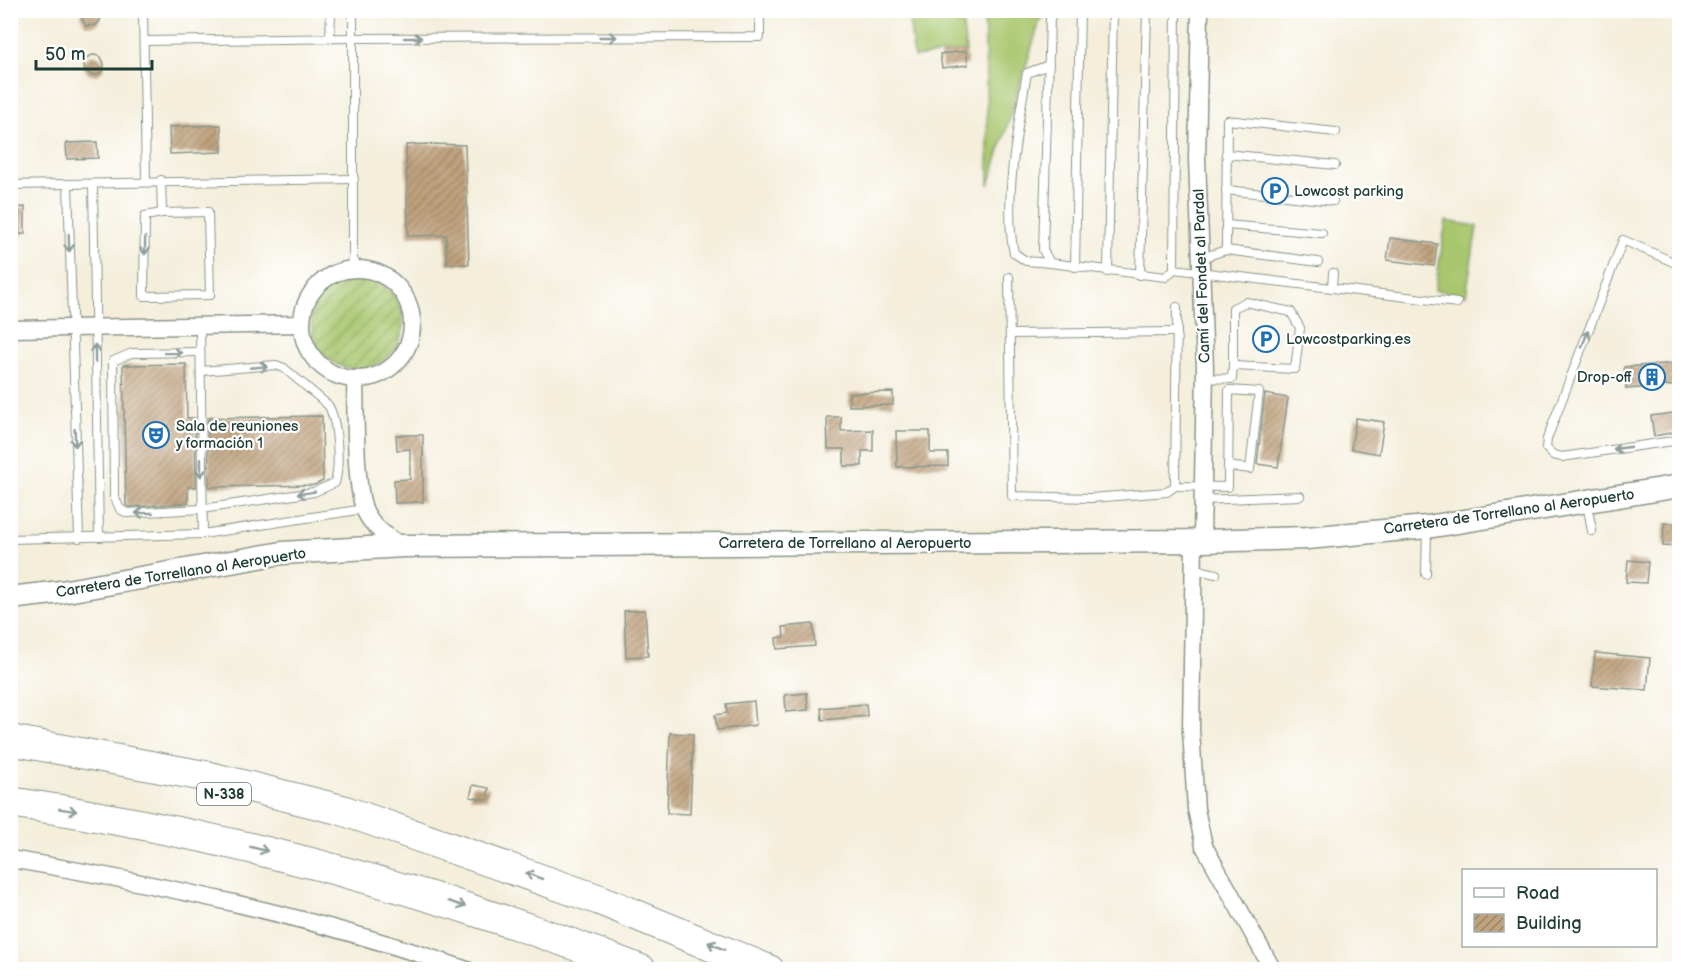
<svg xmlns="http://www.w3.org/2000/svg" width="1690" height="980" viewBox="0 0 1690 980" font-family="'Balsamiq Sans',sans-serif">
<defs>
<pattern id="garden-furrows" width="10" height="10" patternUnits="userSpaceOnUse" patternTransform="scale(1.5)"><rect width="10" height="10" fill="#a8c66d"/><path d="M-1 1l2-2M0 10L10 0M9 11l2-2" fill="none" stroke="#88a25a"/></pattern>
<pattern id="building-hatch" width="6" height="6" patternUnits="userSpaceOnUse" patternTransform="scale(1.5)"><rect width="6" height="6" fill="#c0a27e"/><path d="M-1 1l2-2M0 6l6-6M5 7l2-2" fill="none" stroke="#9b8568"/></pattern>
</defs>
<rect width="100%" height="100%" fill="#fff"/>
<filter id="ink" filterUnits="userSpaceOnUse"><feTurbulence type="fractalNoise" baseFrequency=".0167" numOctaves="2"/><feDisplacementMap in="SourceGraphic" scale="12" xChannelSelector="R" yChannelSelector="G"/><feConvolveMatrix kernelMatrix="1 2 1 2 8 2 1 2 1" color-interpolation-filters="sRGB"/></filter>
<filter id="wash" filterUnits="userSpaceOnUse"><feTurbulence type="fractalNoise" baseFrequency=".008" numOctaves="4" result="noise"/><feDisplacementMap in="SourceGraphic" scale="24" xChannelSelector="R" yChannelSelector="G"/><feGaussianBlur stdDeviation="1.35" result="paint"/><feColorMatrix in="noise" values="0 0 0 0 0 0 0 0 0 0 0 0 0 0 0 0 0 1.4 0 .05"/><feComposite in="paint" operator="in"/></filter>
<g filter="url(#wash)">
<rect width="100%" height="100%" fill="#f4eedb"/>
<g fill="#a8c66d" stroke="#648250" stroke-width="1.5">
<path d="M908,11h53l5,40 -52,6z"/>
<path d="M984,11h59l-54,174z"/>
<path d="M1446,221l31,5 -11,69 -31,-5z"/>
</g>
<circle fill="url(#garden-furrows)" stroke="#648250" stroke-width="1.5" cx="357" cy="323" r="46"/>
<g id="blocks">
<g fill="url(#building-hatch)">
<path d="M82,10h20l-2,11 -4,4 -10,1 -5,-9z"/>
<path d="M966,51l2,14 -26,3 -2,-14z"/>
<circle cx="94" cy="65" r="10"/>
<path d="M221,125l1,27 -52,2 -1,-27z"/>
<path d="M97,142l1,16 -31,1 -1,-16z"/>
<path d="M429,144l36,1 4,119h-22l-1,-29 -38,1 -2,-91z"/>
<path d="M25,207v27l-15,1v-27z"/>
<path d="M1390,238l47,6 -3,22 -47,-6z"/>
<path d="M1679,363l1,22 -54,4 -2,-22z"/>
<path d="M186,364l1,54h8l1,69h-8v16l-59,4 -3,-2 -3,-140z"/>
<path d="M893,392v13l-44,1v-13z"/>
<path d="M1265,394l23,4 -10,69 -21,-3z"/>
<path d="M1673,413l3,19 -22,4 -3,-20z"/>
<path d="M322,416l1,65 -9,4 -105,2 -1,-69z"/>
<path d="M827,417h14v14l32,-1v21h-11v15h-18v-17h-16z"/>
<path d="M1356,418l28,4 -5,32 -28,-5z"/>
<path d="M896,431h34v22h18v13l-51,1z"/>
<path d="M396,435h27v67l-28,1 -1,-23 16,-1v-30l-13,1z"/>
<path d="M1664,523l16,1v23l-17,-1z"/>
<path d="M1628,560l20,2 -2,21 -20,-1z"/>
<path d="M645,610l3,46 -22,1 -2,-46z"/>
<path d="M813,624l2,22 -38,3 -1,-11 8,-1 -1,-10z"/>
<path d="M1595,653l55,5 -3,32 -55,-4z"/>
<path d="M807,693l1,17 -22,2 -1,-17z"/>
<path d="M754,701l2,24 -39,5 -2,-15 12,-2 -1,-9z"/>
<path d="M866,704l1,12 -45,4 -1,-12z"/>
<path d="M670,733l23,1 -3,80 -23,-1z"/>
<path d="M473,785l16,3 -2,12 -17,-3z"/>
</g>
</g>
</g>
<g filter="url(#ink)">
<use href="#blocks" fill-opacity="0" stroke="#8a9688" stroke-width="1.5"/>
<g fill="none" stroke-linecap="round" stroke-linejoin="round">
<defs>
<g id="lane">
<path d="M143,10l3,171"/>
<path d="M1053,10l-3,9 -7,231 7,13 116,14 8,-8"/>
<path d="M1176,10l-2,259 283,34"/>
<path d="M330,38l1,-28"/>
<path d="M144,41l210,-3 406,-1v-27"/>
<path d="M1049,65l-22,8c-9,51 -24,131 -13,180l12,8 24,2"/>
<path d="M1226,154l109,11"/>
<path d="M161,180l1,33 -17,3 -1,80 66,-1 -2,-83 -46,1"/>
<path d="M68,184l11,354"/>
<path d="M93,184l6,353"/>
<path d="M10,185l344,-6"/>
<path d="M1226,190l107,11"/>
<path d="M1226,225l96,8"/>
<path d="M1226,250l92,12"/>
<path d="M1201,258l25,-8 1,-130 109,12"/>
<path d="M1680,265l-57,-25 -76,199 -1,9 7,7 9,2 118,-17"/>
<path d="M1075,267l5,-257"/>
<path d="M353,269v-259"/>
<path d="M1108,272l5,-262"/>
<path d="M1140,275l7,-265"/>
<path d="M1009,277l3,219 79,2 76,-6 8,-6"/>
<path d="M1332,287l1,-14"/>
<path d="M1177,307l-2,179 53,1 1,-97 30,2 -9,77 -22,-3"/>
<path d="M200,326l3,208"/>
<path d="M1010,334l167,-2"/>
<path d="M200,352l-68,1 -19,8 1,135 6,13 7,4 75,-4 112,-17 21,-9c5,-18 3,-62 -7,-78l-44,-37 -8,-3 -75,6"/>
<path d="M1205,378l27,1 1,-13 62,3 5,-41 -9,-16 -45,-10 -13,6v58"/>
<path d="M1203,500l97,-4"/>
<path d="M1587,503l5,28"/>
<path d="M10,539l193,-5 161,-25"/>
<path d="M1194,569l22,5"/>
<path d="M1426,574l1,-46"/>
</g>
<g id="street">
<path d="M1200,10l-3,149 8,209 -3,173"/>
<circle cx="357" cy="324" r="55"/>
<path d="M10,329l292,-5"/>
<path d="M355,380c1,29 -1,110 11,133 7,14 24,26 37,33"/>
<path d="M1194,541l-3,189 5,79 8,37 69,124"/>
<path d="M10,859c155,26 309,59 457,111"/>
</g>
<path id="secondary" d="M10,598l51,-6 221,-39 121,-7 799,-5 105,-3 120,-11 253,-41"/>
<g id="highway">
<path d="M10,740l200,37 132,33 258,90 169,70"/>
<path d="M10,802c217,32 426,88 631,168"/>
</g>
</defs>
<use href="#lane" stroke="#8a9688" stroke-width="10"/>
<use href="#street" stroke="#8a9688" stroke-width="19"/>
<use href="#secondary" stroke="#8a9688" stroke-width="25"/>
<use href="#highway" stroke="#8a9688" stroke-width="32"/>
<use href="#lane" stroke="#fff" stroke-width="8"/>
<use href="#street" stroke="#fff" stroke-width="16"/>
<use href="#secondary" stroke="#fff" stroke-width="22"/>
<use href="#highway" stroke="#fff" stroke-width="30"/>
</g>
<defs><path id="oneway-shaft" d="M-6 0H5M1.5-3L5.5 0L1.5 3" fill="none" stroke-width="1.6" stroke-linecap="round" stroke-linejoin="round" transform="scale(1.5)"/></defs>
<g stroke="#8f9e9a">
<use href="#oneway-shaft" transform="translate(608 37)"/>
<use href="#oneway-shaft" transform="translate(413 38)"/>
<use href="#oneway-shaft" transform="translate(69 243) rotate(88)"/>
<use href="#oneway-shaft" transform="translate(145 246) rotate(91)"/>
<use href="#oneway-shaft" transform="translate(1585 339) rotate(-69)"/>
<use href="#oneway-shaft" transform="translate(95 353) rotate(-91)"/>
<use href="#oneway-shaft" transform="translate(173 353) rotate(-1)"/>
<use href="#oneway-shaft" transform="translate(259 367) rotate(-5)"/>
<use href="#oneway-shaft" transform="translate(75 438) rotate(88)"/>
<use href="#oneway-shaft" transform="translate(1622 448) rotate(172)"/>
<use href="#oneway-shaft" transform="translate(201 468) rotate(90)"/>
<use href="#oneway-shaft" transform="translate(306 493) rotate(171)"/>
<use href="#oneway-shaft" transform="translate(144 513) rotate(179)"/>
<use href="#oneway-shaft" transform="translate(68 810) rotate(9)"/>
<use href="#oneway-shaft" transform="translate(259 849) rotate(14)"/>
<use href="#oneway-shaft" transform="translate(534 876) rotate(-160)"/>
<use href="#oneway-shaft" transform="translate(457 904) rotate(18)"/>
<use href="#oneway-shaft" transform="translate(716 946) rotate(-156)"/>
</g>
</g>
<defs>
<symbol id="parking-ring" viewBox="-11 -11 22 22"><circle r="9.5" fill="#fff" stroke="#1f6fb2" stroke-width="1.5"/><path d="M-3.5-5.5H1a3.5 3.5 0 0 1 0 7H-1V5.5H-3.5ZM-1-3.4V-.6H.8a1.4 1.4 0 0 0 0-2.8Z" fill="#1f6fb2"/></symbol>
<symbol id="building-ring" viewBox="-11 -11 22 22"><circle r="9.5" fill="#fff" stroke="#1f6fb2" stroke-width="1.5"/><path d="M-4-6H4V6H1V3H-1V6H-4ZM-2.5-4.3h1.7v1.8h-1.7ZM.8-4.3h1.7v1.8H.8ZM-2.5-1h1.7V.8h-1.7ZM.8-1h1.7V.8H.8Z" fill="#1f6fb2"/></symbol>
<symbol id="theatre-ring" viewBox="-11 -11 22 22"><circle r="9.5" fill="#fff" stroke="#1f6fb2" stroke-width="1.5"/><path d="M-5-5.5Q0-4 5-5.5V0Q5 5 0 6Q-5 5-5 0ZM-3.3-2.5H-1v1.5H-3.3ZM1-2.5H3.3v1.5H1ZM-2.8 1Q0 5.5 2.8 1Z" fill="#1f6fb2"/></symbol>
</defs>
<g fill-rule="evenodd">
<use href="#parking-ring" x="1260" y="176" width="30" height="30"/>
<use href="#parking-ring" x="1251" y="324" width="30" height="30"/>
<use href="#building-ring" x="1637" y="362" width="30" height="30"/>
<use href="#theatre-ring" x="141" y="420" width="30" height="30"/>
</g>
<g text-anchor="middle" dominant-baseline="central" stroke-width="4.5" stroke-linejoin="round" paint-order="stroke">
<rect fill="#fff" stroke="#627771" stroke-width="1.5" x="197" y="783" width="54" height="22" rx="4.5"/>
<g font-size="14" font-weight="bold" fill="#1f3d34">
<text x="224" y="794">N-338</text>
</g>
<g font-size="15" fill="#1f3d34" stroke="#fff" text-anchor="start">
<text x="1294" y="191">Lowcost parking</text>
<text x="1286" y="339">Lowcostparking.es</text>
<text x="1632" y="377" text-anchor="end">Drop-off</text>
<text x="176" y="426">Sala de reuniones<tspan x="176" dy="17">y formación 1</tspan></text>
</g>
<g font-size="15" fill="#1f3d34" stroke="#fff">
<text transform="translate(1202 276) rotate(-92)">Camí del Fondet al Pardal</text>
<text transform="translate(1509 512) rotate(-8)">Carretera de Torrellano al Aeropuerto</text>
<text x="845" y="543">Carretera de Torrellano al Aeropuerto</text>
<text transform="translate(181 573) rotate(-9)">Carretera de Torrellano al Aeropuerto</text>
</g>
</g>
<rect width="1690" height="980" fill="none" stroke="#fff" stroke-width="36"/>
<rect x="1462" y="869" width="195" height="78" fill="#ffffff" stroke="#a5b1ae" stroke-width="1.5"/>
<rect x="1474" y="888" width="30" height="9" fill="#ffffff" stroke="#a5b1ae" stroke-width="1.5"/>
<text x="1516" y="899" font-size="18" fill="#1f3d34">Road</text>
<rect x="1474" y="914" width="30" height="18" fill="url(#building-hatch)" stroke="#a5b1ae" stroke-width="1.5"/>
<text x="1516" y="929" font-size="18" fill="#1f3d34">Building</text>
<path d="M36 60v9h116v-9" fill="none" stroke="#1f3d34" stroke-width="3"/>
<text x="45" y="60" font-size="18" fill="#1f3d34" stroke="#ffffff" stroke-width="4.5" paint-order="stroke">50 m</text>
</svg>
